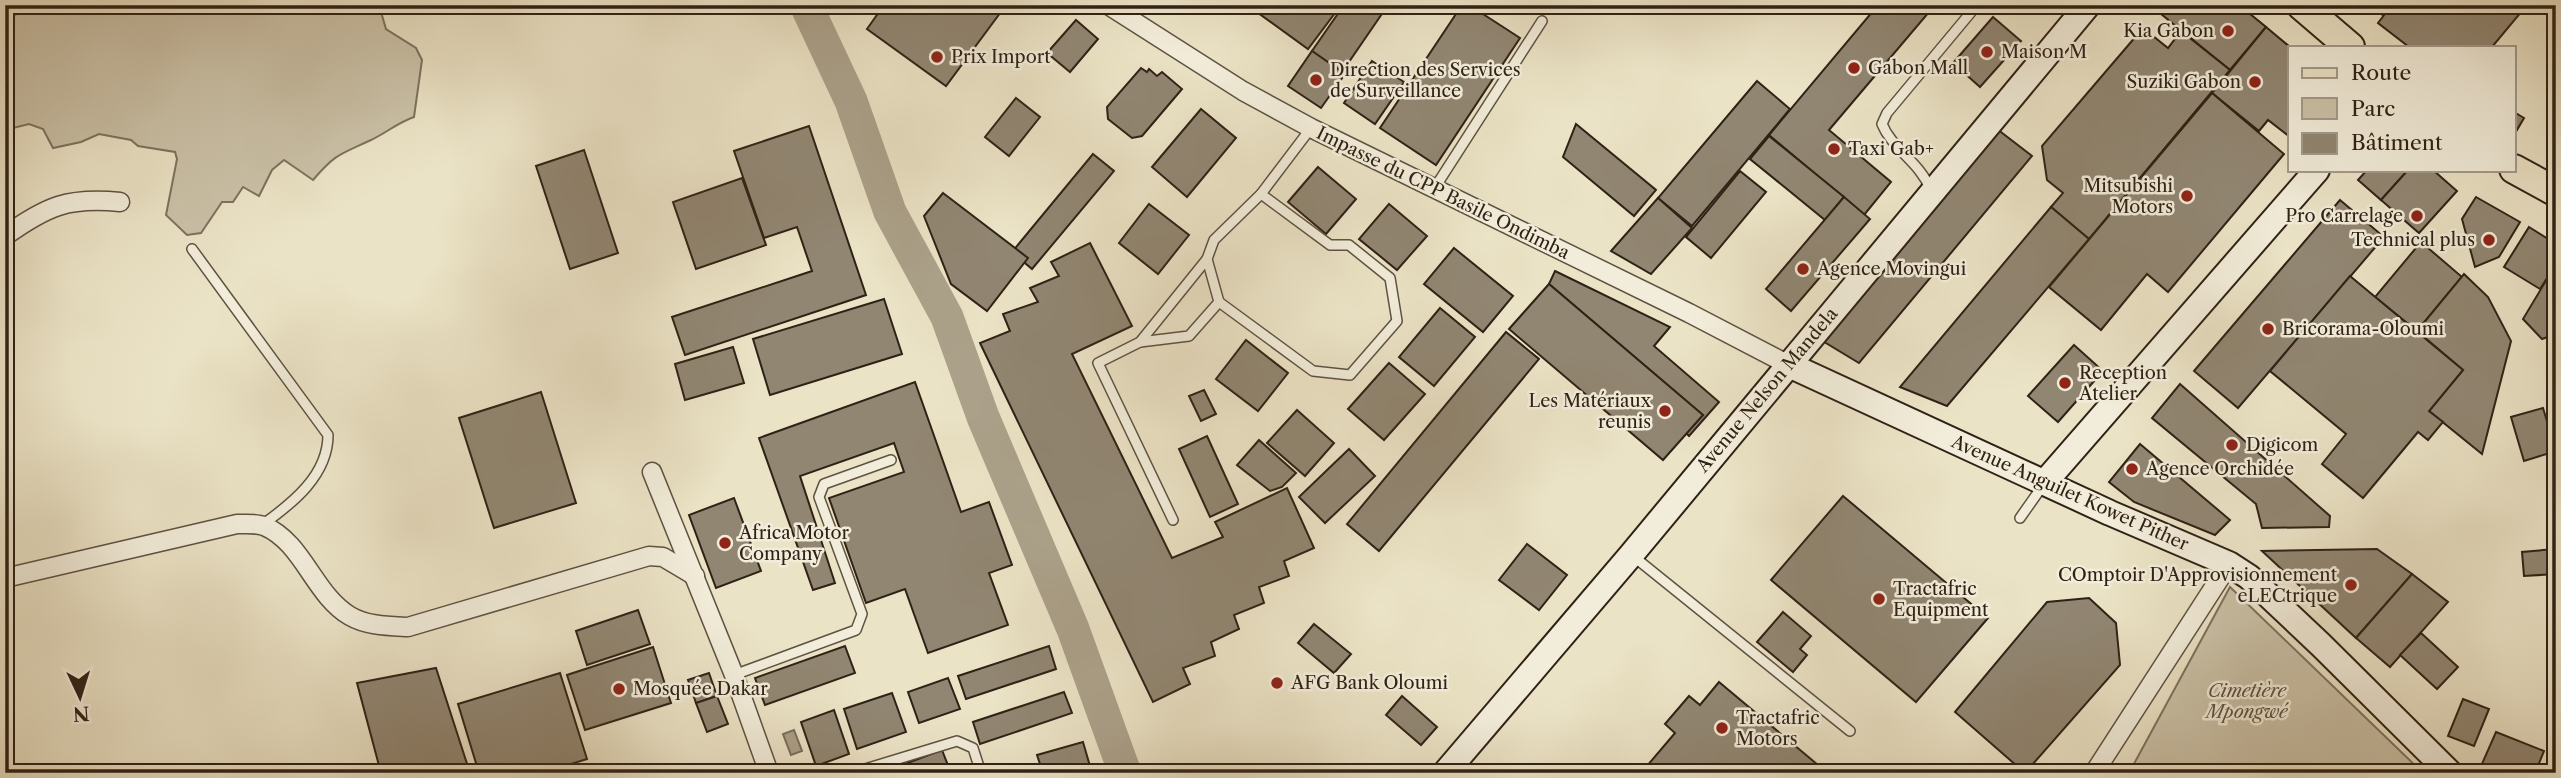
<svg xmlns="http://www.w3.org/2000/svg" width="2561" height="778" viewBox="0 0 2561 778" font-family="'Libre Caslon Text',serif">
<rect width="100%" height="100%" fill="#ebe3c6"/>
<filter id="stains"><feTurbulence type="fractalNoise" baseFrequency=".00286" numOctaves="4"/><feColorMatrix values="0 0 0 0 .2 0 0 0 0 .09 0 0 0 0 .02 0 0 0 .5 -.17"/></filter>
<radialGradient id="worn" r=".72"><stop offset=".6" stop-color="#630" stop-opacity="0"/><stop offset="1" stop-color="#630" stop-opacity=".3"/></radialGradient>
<g fill="#cbc2a8" stroke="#7e725f" stroke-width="2">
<path d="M38,5h341l7,24 30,19 6,12 -8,57c-17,6 -28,16 -43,23 -30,14 -35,13 -58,40l-29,-20 -12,10 -13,26 -16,-9 -10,15h-11l-21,31 -14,2 -21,-20 11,-56 -2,-7 -37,-6 -7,-6 -32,-6 -18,8 -28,6 -10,-19 -14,-5 -24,6v-111z"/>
<path d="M2230,587l193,186h-294z"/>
</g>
<path fill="#aba18a" stroke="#7a6e5c" stroke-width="2" d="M794,730l8,21 -11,4 -8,-21z"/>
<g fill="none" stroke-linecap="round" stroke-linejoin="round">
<path stroke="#aba18a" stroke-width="33" d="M806,5l45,96 39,111 57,105 36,100 90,212 52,144"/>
</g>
<g fill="#918672" stroke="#302116" stroke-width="2">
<path d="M884,5h122l-60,81 -79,-57z"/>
<path d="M1247,5h94l-33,44z"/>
<path d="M1344,5h44l-46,67 -30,-21z"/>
<path d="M1462,5h7l51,33 -84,127 -56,-37z"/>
<path d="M1878,5h57l-106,125 62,52 -27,33 -95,-80z"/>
<path d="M2150,5h89l27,22 -36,43z"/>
<path d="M2370,5h22l-8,11z"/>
<path d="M2392,5h135l-35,42h-83l-31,-24z"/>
<path d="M1993,17l28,24 -41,46 -27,-24z"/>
<path d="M1076,20l22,19 -28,33 -23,-19z"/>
<path d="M2266,27l24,20v90l-22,-17 -9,11 -47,-38z"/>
<path d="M2143,28l25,20 13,-17 49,39 -141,169 -38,-32 12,-14 -16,-13 -5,-34z"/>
<path d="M1312,51l33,23 -24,34 -33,-22z"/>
<path d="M1372,61l32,21 -29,42 -31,-21z"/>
<path d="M1141,68l6,4 2,-3 8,7 5,-4 20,17 -40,47 -10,2 -24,-19 -1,-12z"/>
<path d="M1757,81l33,28 -98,117 -34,-28z"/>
<path d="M2212,93l72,61 -116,138 -21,-18 -46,56 -52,-43z"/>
<path d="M1016,98l24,19 -31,39 -24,-19z"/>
<path d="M1201,109l35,29 -49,59 -35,-30z"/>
<path d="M2514,112l10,6 -10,17z"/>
<path d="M1576,124l80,66 -22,26 -71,-59z"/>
<path d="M809,126l57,169 -181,60 -13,-38 140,-46 -15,-44 -33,11 -30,-87z"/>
<path d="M1997,129l35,27 -173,207 -38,-23z"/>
<path d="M1769,136l75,61 -19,23 -75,-61z"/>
<path d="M584,150l34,103 -48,16 -34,-103z"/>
<path d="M1093,154l21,17 -82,98 -20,-17z"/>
<path d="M1318,167l38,32 -30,35 -38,-32z"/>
<path d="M2367,170h41l-27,30 -23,-20z"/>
<path d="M2408,170h25l24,21 -38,42 -38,-33z"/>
<path d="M1740,171l26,21 -55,66 -25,-21z"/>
<path d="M742,178l24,67 -70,24 -23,-67z"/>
<path d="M943,193l85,65 -41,53 -36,-27 -27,-68z"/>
<path d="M1844,197l26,22 -79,92 -25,-22z"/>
<path d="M2476,197l44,25 -21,35 -24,10 -13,-48z"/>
<path d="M1658,198l34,30 -41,46 -40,-23z"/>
<path d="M2340,200l44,37 -146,171 -44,-37z"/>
<path d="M1149,204l40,31 -31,39 -39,-31z"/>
<path d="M1389,204l38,32 -30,34 -38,-31z"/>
<path d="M2051,207l38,32 -142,167 -47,-19z"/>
<path d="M2529,227l27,17v20l-16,25 -36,-22z"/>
<path d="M2421,242l41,35 -45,54 -42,-34z"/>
<path d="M1090,243l42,83 -60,28 100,204 51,-21 -8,-15 72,-34 27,60 -30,13 5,15 -30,11 5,16 -30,12 5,14 -28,13 4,14 -32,12 7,16 -37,18 -173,-359 30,-12 -7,-17 35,-12 -8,-14 29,-12 -8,-14z"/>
<path d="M1454,248l59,48 -30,36 -59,-48z"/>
<path d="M2556,264v70l-14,5 -19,-20z"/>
<path d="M1555,271l115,56 -16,19 65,56 -30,34 -3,-3 17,-18 -154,-131z"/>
<path d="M2464,274l24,23 23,44 -29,113 -53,-43 34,-41 -46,-39z"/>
<path d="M2350,276l113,94 -34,41 14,11 -15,18 -10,-8 -55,66 -41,-34 24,-30 -76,-63z"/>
<path d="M1549,284l154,131 -40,45 -154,-131z"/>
<path d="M884,299l18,55 -132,41 -17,-56z"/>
<path d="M1440,308l35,29 -41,49 -35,-29z"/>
<path d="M1506,332l33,27 -160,192 -32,-27z"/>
<path d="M1246,340l42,33 -30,38 -42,-32z"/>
<path d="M2074,345l29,26 -45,51 -30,-26z"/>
<path d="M733,347l11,36 -59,17 -10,-36z"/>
<path d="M1389,363l36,31 -41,46 -36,-31z"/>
<path d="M915,382l46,130 28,-10 23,63 -23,8 19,52 -80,28 -23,-64 -39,14 -37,-105 75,-26 -10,-29 -94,33 35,107 -22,7 -54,-152z"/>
<path d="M2180,384l150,132 -1,11 -67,1 -6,-24 -104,-86z"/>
<path d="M1204,390l12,24 -15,7 -12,-25z"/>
<path d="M541,392l35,111 -82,25 -35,-110z"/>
<path d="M2543,408l13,43 -32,10 -13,-44z"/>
<path d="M1297,410l37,33 -29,33 -38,-33z"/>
<path d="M1207,436l31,68 -28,13 -31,-68z"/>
<path d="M1259,440l37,33 -14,14 -12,4 -33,-26z"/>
<path d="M2140,444l90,76 -15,15 -81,-33 -25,-20z"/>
<path d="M1349,449l26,27 -50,47 -26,-26z"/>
<path d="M1843,496l145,122 -72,84 -145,-122z"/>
<path d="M734,498l27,73 -45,17 -27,-73z"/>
<path d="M1527,544l40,31 -28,35 -40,-30z"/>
<path d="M2377,549l35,25 -56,64 -94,-87z"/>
<path d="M2555,549l1,25 -32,2 -2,-24z"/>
<path d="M2412,574l36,28 -58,65 -34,-29z"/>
<path d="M2089,598l27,25 4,42 -95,108 -70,-61 92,-110z"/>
<path d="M638,610l12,34 -63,21 -11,-34z"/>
<path d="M1783,612l28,24 -11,13 7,6 -14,17 -36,-30z"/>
<path d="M1314,624l37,30 -17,19 -36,-30z"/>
<path d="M2421,633l37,34 -21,22 -37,-34z"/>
<path d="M845,646l10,27 -90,32 -10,-27z"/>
<path d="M1049,646l7,23 -90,30 -8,-23z"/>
<path d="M653,647l18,56 -86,27 -18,-55z"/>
<path d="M436,668l34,105h-89l-24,-90z"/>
<path d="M560,673l27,86 -45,14h-63l-21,-69z"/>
<path d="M709,673l8,23 -21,7 -8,-23z"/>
<path d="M948,678l12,31 -41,14 -11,-31z"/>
<path d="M1719,682l99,83 -7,8h-170l34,-40 -10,-9 24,-28 11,9z"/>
<path d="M1064,692l8,21 -92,31 -7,-22z"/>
<path d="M892,693l14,39 -49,17 -13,-40z"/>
<path d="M717,696l11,28 -21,8 -11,-29z"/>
<path d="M1402,696l35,31 -16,18 -35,-30z"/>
<path d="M2463,699l26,10 -15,37 -26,-10z"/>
<path d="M834,710l15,44 -33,12 -15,-44z"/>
<path d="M2496,732l48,19 -9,22h-57z"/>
<path d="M1083,742l9,31h-49l-6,-18z"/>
<path d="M942,750l9,23h-70z"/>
</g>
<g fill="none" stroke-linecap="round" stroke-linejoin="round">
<defs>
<g id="lane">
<path d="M1434,189l108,-168"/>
<path d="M1931,190c-12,-29 -39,-41 -49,-66l5,-11 90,-108"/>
<path d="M192,249l136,186c0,40 -35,68 -66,90"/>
<path d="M1219,302l94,69 37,4 47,-54 -7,-43 -41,-33h-19l-69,-51"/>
<path d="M1140,342l67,-83"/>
<path d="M2020,518l24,-34"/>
<path d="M1173,520l-75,-157 42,-21 49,-6 30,-34 -12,-43 7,-19 47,-46 50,-66"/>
<path d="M1633,556l217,175"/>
<path d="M734,675l122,-45 6,-16 -43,-117 5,-13 67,-24"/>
<path d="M852,773l105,-32 16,7 8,25"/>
</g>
<g id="street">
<path d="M1108,5l135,86 68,37 378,185 98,51"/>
<path d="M5,236c42,-30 63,-39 115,-34"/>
<path d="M652,472l82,203 35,98"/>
<path d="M5,578l232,-54c8,0 19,-1 27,2 39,16 50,69 86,90 17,10 39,10 58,11l241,-71 14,1 32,19"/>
<path d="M2094,773l135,-209"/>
</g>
<g id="secondary">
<path d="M1787,364l323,149 119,51 20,13 72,68 129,128"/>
<path d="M2045,482l272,-312"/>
<path d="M1445,773l186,-218 457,-550"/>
</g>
<g id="primary">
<path d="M2301,5l49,42"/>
<path d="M2514,169l42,23"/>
</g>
</defs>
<use href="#lane" stroke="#5f5242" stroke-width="12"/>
<use href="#street" stroke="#5f5242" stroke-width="21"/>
<use href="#secondary" stroke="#302116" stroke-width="28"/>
<use href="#primary" stroke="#302116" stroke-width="32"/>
<use href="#lane" stroke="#f2edda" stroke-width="9"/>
<use href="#street" stroke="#f2edda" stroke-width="18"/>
<use href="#secondary" stroke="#f2edda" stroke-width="24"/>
<use href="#primary" stroke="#ebe3c6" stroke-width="28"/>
</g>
<g fill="#8f2418" stroke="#f2edda" stroke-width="2.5">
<circle cx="2228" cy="31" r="7"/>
<circle cx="1987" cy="52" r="7"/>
<circle cx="937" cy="57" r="7"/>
<circle cx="1854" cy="68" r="7"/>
<circle cx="1316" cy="80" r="7"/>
<circle cx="2255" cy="82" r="7"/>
<circle cx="1834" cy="149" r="7"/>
<circle cx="2187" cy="196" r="7"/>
<circle cx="2417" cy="216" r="7"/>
<circle cx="2489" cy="240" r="7"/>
<circle cx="1803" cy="269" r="7"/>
<circle cx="2268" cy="329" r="7"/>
<circle cx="2065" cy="383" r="7"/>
<circle cx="1665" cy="411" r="7"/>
<circle cx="2232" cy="445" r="7"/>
<circle cx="2132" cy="469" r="7"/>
<circle cx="725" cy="543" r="7"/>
<circle cx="2351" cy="585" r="7"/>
<circle cx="1879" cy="599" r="7"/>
<circle cx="1277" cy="683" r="7"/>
<circle cx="619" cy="689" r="7"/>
<circle cx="1722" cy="728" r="7"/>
</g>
<g text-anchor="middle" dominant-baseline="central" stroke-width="5" stroke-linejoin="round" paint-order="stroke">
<g font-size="18" fill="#302116" stroke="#f2edda" text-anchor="start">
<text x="2214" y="31" text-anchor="end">Kia Gabon</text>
<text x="2001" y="52">Maison M</text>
<text x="951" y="57">Prix Import</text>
<text x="1868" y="68">Gabon Mall</text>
<text x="1330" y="70">Direction des Services<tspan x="1330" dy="21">de Surveillance</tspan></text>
<text x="2241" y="82" text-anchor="end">Suziki Gabon</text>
<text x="1848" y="149">Taxi Gab+</text>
<text x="2173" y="186" text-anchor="end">Mitsubishi<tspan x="2173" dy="21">Motors</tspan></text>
<text x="2403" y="216" text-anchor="end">Pro Carrelage</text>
<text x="2475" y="240" text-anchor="end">Technical plus</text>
<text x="1817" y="269">Agence Movingui</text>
<text x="2282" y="329">Bricorama-Oloumi</text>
<text x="2079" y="373">Reception<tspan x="2079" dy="21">Atelier</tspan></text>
<text x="1651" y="401" text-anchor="end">Les Matériaux<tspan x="1651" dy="21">reunis</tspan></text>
<text x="2246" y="445">Digicom</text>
<text x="2146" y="469">Agence Orchidée</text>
<text x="739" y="533">Africa Motor<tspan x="739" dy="21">Company</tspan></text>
<text x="2337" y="575" text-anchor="end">COmptoir D'Approvisionnement<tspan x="2337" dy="21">eLECtrique</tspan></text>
<text x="1893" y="589">Tractafric<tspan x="1893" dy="21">Equipment</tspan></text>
<text x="1291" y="683">AFG Bank Oloumi</text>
<text x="633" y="689">Mosquée Dakar</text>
<text x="1736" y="718">Tractafric<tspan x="1736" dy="21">Motors</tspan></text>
</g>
<g font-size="18" fill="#302116" stroke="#f2edda">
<text transform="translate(1443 193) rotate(26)">Impasse du CPP Basile Ondimba</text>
<text transform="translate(1767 390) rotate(-50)">Avenue Nelson Mandela</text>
<text transform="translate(2070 493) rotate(24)">Avenue Anguilet Kowet Pither</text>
</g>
<g font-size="18" font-style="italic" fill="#5e5142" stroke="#f2edda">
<text x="2247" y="691">Cimetière<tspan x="2247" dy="21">Mpongwé</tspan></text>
</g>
</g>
<rect width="2561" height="778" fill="none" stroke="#ebe3c6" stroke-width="28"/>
<rect x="7" y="7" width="2547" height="764" fill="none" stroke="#302116" stroke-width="3.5"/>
<rect x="14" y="14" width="2533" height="750" fill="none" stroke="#302116" stroke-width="2"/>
<rect x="2288" y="46" width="228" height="126" fill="#f2edda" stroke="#a49b8c" stroke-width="2"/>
<rect x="2302" y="68" width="35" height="10" fill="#ebe3c6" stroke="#a49b8c" stroke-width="2"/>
<text x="2351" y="80" font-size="21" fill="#302116">Route</text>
<rect x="2302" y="98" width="35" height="21" fill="#cbc2a8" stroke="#a49b8c" stroke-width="2"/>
<text x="2351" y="116" font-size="21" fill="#302116">Parc</text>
<rect x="2302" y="133" width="35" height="21" fill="#918672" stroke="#a49b8c" stroke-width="2"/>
<text x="2351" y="150" font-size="21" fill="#302116">Bâtiment</text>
<g transform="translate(80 697) rotate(176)" stroke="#f2edda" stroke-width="5" paint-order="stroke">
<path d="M0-5L12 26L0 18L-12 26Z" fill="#302116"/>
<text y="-10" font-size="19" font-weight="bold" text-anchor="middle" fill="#302116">N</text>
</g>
<rect width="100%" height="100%" filter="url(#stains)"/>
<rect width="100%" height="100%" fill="url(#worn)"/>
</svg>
